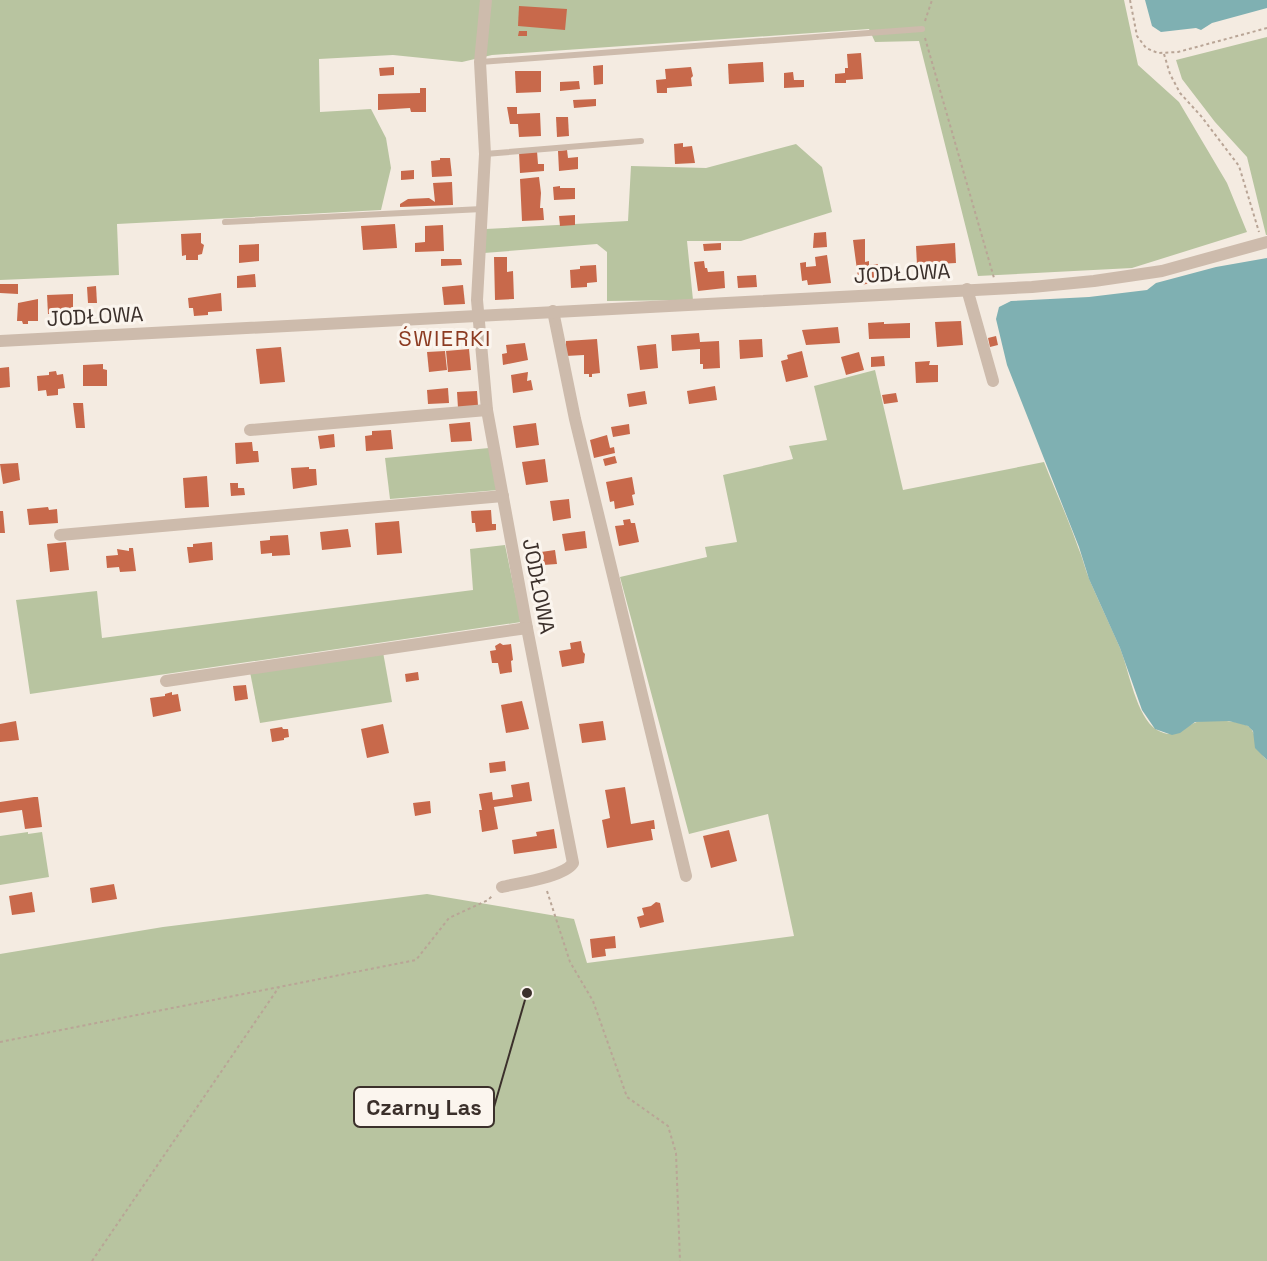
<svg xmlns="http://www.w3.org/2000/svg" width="1267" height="1261" viewBox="0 0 1267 1261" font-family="'Space Grotesk',sans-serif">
<rect width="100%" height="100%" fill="#f4ebe1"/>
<g fill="#b8c4a0">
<path d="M0,0h1124l14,65 41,37 48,81 20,49 -115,36 -154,8 -59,-235 -44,1 -6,-13 -377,26 -30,7 -69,-7 -74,4 1,53 51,-3 15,29 5,30 -10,42 -264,14 2,51 -119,5z"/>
<path d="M1267,37v198h-1l-19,-78 -32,-35 -33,-43 -6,-19z"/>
<path d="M796,144l26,23 10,45 -91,29h-54l6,59 -86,1v-49l-10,-8 -113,9 2,-24 142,-8 3,-55 75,2z"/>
<path d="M875,370l28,120 141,-28c11,28 24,56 34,85 5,11 7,23 12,34 10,23 20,44 30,67 9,22 16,69 37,82 17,10 24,-1 37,-7 9,-5 45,-3 54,3 9,6 8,25 19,34v501h-1267v-307l163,-27 264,-33 147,25 13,44 207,-27 -26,-122 -79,20 -69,-257 87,-20 -2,-10 32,-5 -14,-67 70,-16 -4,-13 38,-6 -13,-54z"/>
<path d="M489,448l9,42 -108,9 -5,-41z"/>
<path d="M505,545l16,77 -491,72 -14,-94 81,-9 5,47 371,-48 -3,-41z"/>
<path d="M383,652l9,50 -132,21 -10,-51z"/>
<path d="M28,832v2l14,-2 7,45 -49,8v-49z"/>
</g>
<g fill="#7fb0b2">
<path d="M1145,0h122v8l-55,15 -11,7 -5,-2 -35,4 -9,-6z"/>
<path d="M1267,258v502l-12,-12 -2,-17 -5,-5 -19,-5 -34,1 -15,11 -8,2 -17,-6 -13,-19 -22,-62 -31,-69 -10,-32 -72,-182 -11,-46 3,-12 12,-6 78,-4 58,-7 9,-7 60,-16z"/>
</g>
<g fill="#c8694b">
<path d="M519,6l48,3 -2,21 -47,-4z"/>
<path d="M519,31h8v5h-9z"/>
<path d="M861,53l2,26 -17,1v3h-11v-9l10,-1v-5h3l-1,-14z"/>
<path d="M763,62l1,20 -35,2 -1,-20z"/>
<path d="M603,65v19l-9,1 -1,-19z"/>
<path d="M394,67v8l-14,1 -1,-8z"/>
<path d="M691,67l2,9 -2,2 1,8 -25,2v5h-10l-1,-13 10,-1 -1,-10z"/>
<path d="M515,71h26v21l-25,1z"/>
<path d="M793,72l1,8h10v7l-20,1v-15z"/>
<path d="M579,81l1,8 -20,2v-9z"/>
<path d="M420,88h6v24h-15l-1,-4 -32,2v-16l42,-1z"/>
<path d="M596,99v7l-22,2 -1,-8z"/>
<path d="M507,107h10v7l23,-1 1,23 -22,1 -1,-13h-8z"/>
<path d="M556,117h12l1,19 -12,1z"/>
<path d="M683,143v4l9,-1 3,17 -20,1 -1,-20z"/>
<path d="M567,150l1,8 10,-1v12l-19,2 -1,-20z"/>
<path d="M537,151l1,13h6v7l-24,2 -1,-21z"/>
<path d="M440,158h10l2,18 -20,1 -1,-16 9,-1z"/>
<path d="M414,170v9l-13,1v-9z"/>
<path d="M539,177l2,16 -1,15h3l1,12 -22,1 -2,-42z"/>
<path d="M452,182l1,23 -53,2v-3l8,-5 21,-1 6,4 -2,-19z"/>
<path d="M560,186v2h15v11l-21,1 -1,-13z"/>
<path d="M575,215v10l-15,1 -1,-10z"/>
<path d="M395,224l2,24 -34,2 -2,-24z"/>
<path d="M443,225l1,26 -29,1v-9l10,-1v-16z"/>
<path d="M826,232l1,15 -14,1 1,-15z"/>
<path d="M201,233v10l3,2 -2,9 -4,1v5h-12v-5l-4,1 -1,-22z"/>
<path d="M865,239v23l4,-1v4l9,-1 3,18 -22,3 -6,-45z"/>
<path d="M721,243v7l-17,1 -1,-7z"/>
<path d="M955,243l1,20 -39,2 -1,-19z"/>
<path d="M259,244v17l-20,2v-18z"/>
<path d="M827,255l4,28 -23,2 -1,-5 -5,1 -2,-18 6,-1v5l10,-1 -1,-9z"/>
<path d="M494,257h13v15l6,-1 1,28 -19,1z"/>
<path d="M441,259h20l1,6 -21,1z"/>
<path d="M704,261l1,7h2l1,4 16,-1 1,17 -27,3 -4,-29z"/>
<path d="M596,265l1,17 -10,1v4l-16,1 -1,-18 10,-1v-3z"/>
<path d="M255,274l1,13 -19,1v-12z"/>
<path d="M756,275l1,12 -19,1 -1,-12z"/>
<path d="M0,284h18v10l-18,-1z"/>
<path d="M463,285l2,19 -21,1 -2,-18z"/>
<path d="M96,286l1,17h-9l-1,-16z"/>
<path d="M221,293l1,18 -14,1v3l-14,1 -1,-8h-4l-1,-10z"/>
<path d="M73,294v19l-25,1 -1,-19z"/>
<path d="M38,299v22h-10v3h-5l-1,-3h-5l1,-18z"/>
<path d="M961,321l2,24 -26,2 -2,-25z"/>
<path d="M884,322v2l26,-1v15l-41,1 -1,-16z"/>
<path d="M838,327l2,16 -34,2 -4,-15z"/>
<path d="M699,333l1,9 19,-1 1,27 -17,1v-5h-3v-15l-28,2 -1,-16z"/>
<path d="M996,336l2,9 -8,2 -2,-9z"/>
<path d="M597,339l3,34 -8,1v3h-3v-3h-5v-19l-18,1v-15z"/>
<path d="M762,339l1,18 -23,2 -1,-19z"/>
<path d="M525,343l3,17 -25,5 -1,-11 5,-1 -1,-8z"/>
<path d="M656,344l2,24 -18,2 -3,-24z"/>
<path d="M281,347l4,35 -25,2 -4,-35z"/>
<path d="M469,349l2,21 -23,2 -2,-21z"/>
<path d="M445,351l2,19 -18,2 -2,-20z"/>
<path d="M802,351l6,26 -22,5 -5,-21 7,-2 -1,-4z"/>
<path d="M859,352l5,18 -18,5 -5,-18z"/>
<path d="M884,356l1,10 -14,1v-10z"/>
<path d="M930,361l-1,4h9v17l-22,1 -1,-21z"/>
<path d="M103,364v5l4,1v16h-24v-21z"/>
<path d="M9,367l1,20 -10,1v-20z"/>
<path d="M56,371l1,4 6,-1 2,14 -7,1v6l-11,1 -1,-6 -8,1 -1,-15 12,-1v-3z"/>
<path d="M528,372l-1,9 4,-1 2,10 -20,3 -2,-18z"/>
<path d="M715,386l2,14 -28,4 -2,-13z"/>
<path d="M448,388l1,15 -21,1 -1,-14z"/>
<path d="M477,391l1,15 -20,2 -1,-16z"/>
<path d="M645,391l2,13 -18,3 -2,-13z"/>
<path d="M896,393l2,9 -14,2 -2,-9z"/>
<path d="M73,403h10l2,25h-9z"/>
<path d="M470,422l2,19 -21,1 -2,-18z"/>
<path d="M536,423l3,22 -23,3 -3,-22z"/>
<path d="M629,424l1,10 -17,3 -2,-10z"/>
<path d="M391,430l2,19 -27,2 -1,-15 7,-1v-4z"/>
<path d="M334,434l1,13 -15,2 -2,-13z"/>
<path d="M607,435l3,13 4,-1 1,6 -21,5 -4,-18z"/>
<path d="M252,442l1,9h5l1,11 -23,2 -1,-21z"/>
<path d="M615,456l2,7 -12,3 -2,-7z"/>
<path d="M545,459l3,23 -22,3 -4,-23z"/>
<path d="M18,463l2,17 -17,4 -3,-20z"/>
<path d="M309,467v2h7l1,16 -24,4 -2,-21z"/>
<path d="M207,476l2,31 -24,1 -2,-30z"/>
<path d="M632,477l3,17 -3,1 2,10 -19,4 -1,-8 -4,1 -4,-20z"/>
<path d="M230,483h8v5h6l1,7 -14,1z"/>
<path d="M569,499l2,19 -18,3 -3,-20z"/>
<path d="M48,507l1,3 8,-1 1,14 -29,2 -2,-16z"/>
<path d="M491,510l1,14h4v6l-20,2 -1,-9h-3l-1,-12z"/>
<path d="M0,511h3l2,22h-5z"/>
<path d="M630,519l1,4h4l4,19 -20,4 -4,-20 9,-1 -1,-5z"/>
<path d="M399,521l3,32 -25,2 -2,-32z"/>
<path d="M348,529l3,18 -29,3 -2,-18z"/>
<path d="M585,531l2,17 -22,3 -3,-17z"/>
<path d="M288,535l2,20 -18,1v-3l-11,1 -1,-13 10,-1v-4z"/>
<path d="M66,542l3,28 -19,2 -3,-28z"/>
<path d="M212,542l1,18 -24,3 -2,-16h6v-3z"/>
<path d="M129,548h4l3,23 -16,1 -1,-5 -12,1 -1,-12 12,-1 -1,-6 12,2z"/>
<path d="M555,550l2,14 -14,1 -2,-13z"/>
<path d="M581,641l2,11 2,2 -1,9 -22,4 -3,-16 12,-2 -1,-6z"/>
<path d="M500,643l3,2 8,-1 2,16 -2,1 1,11 -12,2 -2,-11h-6l-2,-12 6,-1 -1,-4z"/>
<path d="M418,672l1,8 -13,2 -1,-8z"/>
<path d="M246,685l2,14 -13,2 -2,-15z"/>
<path d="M172,692v3l6,-1 3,17 -28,6 -3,-19 15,-2v-2z"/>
<path d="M522,701l7,28 -23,4 -5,-28z"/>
<path d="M16,721l3,19 -19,2v-18z"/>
<path d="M603,721l3,19 -24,3 -3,-19z"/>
<path d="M383,724l6,29 -22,5 -6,-29z"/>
<path d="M282,727l1,2h5l1,8 -5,1v2l-12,2 -2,-13z"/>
<path d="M505,761l1,10 -16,2 -1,-10z"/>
<path d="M529,782l3,19 -38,6 4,22 -16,3 -3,-22h3l-3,-16 13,-2 1,8 20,-3 -2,-12z"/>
<path d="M625,787l6,37 23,-4 1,9h-4l2,11 -46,8 -5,-28 8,-2 -5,-28z"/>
<path d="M34,797h4l4,30 -17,2 -3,-19 -22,3v-11z"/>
<path d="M430,801l1,12 -16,3 -2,-13z"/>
<path d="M554,829l3,19 -43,6 -2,-14 25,-4 -1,-4z"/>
<path d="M729,830l8,31 -26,7 -8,-32z"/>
<path d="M114,884l3,15 -25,4 -2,-15z"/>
<path d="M32,892l3,20 -23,3 -3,-19z"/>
<path d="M656,902l4,1 4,19 -24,6 -3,-11 7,-2 -2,-7 9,-2z"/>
<path d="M615,936l1,12 -11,1 1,7 -14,2 -2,-19z"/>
</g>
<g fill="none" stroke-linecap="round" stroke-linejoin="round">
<g stroke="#b9a596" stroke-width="2" stroke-dasharray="3 3" stroke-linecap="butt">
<path d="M1130,0l7,36 9,12 12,5 20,-1 89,-24"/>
<path d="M925,21l7,-21"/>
<path d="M925,38l69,240"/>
<path d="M1164,54l6,20 10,19 21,23 38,50 20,66"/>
<path d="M547,891l23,71 23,39 34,96 41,29 8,27 4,108"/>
<path d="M0,1042l416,-82 33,-42 39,-18 5,-5"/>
<path d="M92,1261l187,-274"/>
</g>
<g stroke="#cdbbac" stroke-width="6">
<path d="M480,62l442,-33"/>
<path d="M485,154l156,-13"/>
<path d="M225,222l257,-13"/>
</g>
<g stroke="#cdbbac" stroke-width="12">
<path d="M486,0l-6,62 5,92 -8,146 10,110 40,218 46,235c-9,14 -54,20 -71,24"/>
<path d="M967,289l26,92"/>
<path d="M553,311l22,108 111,457"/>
<path d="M0,341l1032,-54 62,-6 68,-10 105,-29"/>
<path d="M250,430l237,-20"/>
<path d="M60,535l443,-39"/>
<path d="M166,681l361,-53"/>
</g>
</g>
<g text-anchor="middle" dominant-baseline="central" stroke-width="6" stroke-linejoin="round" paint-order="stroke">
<g font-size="21" fill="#3b302b" stroke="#fbf5ee">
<text transform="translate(902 273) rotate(-3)">JODŁOWA</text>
<text transform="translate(95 316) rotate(-3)">JODŁOWA</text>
<text transform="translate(539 586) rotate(79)">JODŁOWA</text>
</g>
<g font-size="22" letter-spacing="1.5" fill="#8c3b22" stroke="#fbf5ee">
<text x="445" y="338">ŚWIERKI</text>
</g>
</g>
<path fill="none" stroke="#3b302b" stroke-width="2" d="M527 993L494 1107"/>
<circle fill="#3b302b" stroke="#fbf5ee" stroke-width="2" cx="527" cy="993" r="6"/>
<rect fill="#fbf5ee" stroke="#3b302b" stroke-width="2" x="354" y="1087" width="140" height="40" rx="6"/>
<g font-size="22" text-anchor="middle" font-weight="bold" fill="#3b302b">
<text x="424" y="1115">Czarny Las</text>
</g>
</svg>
